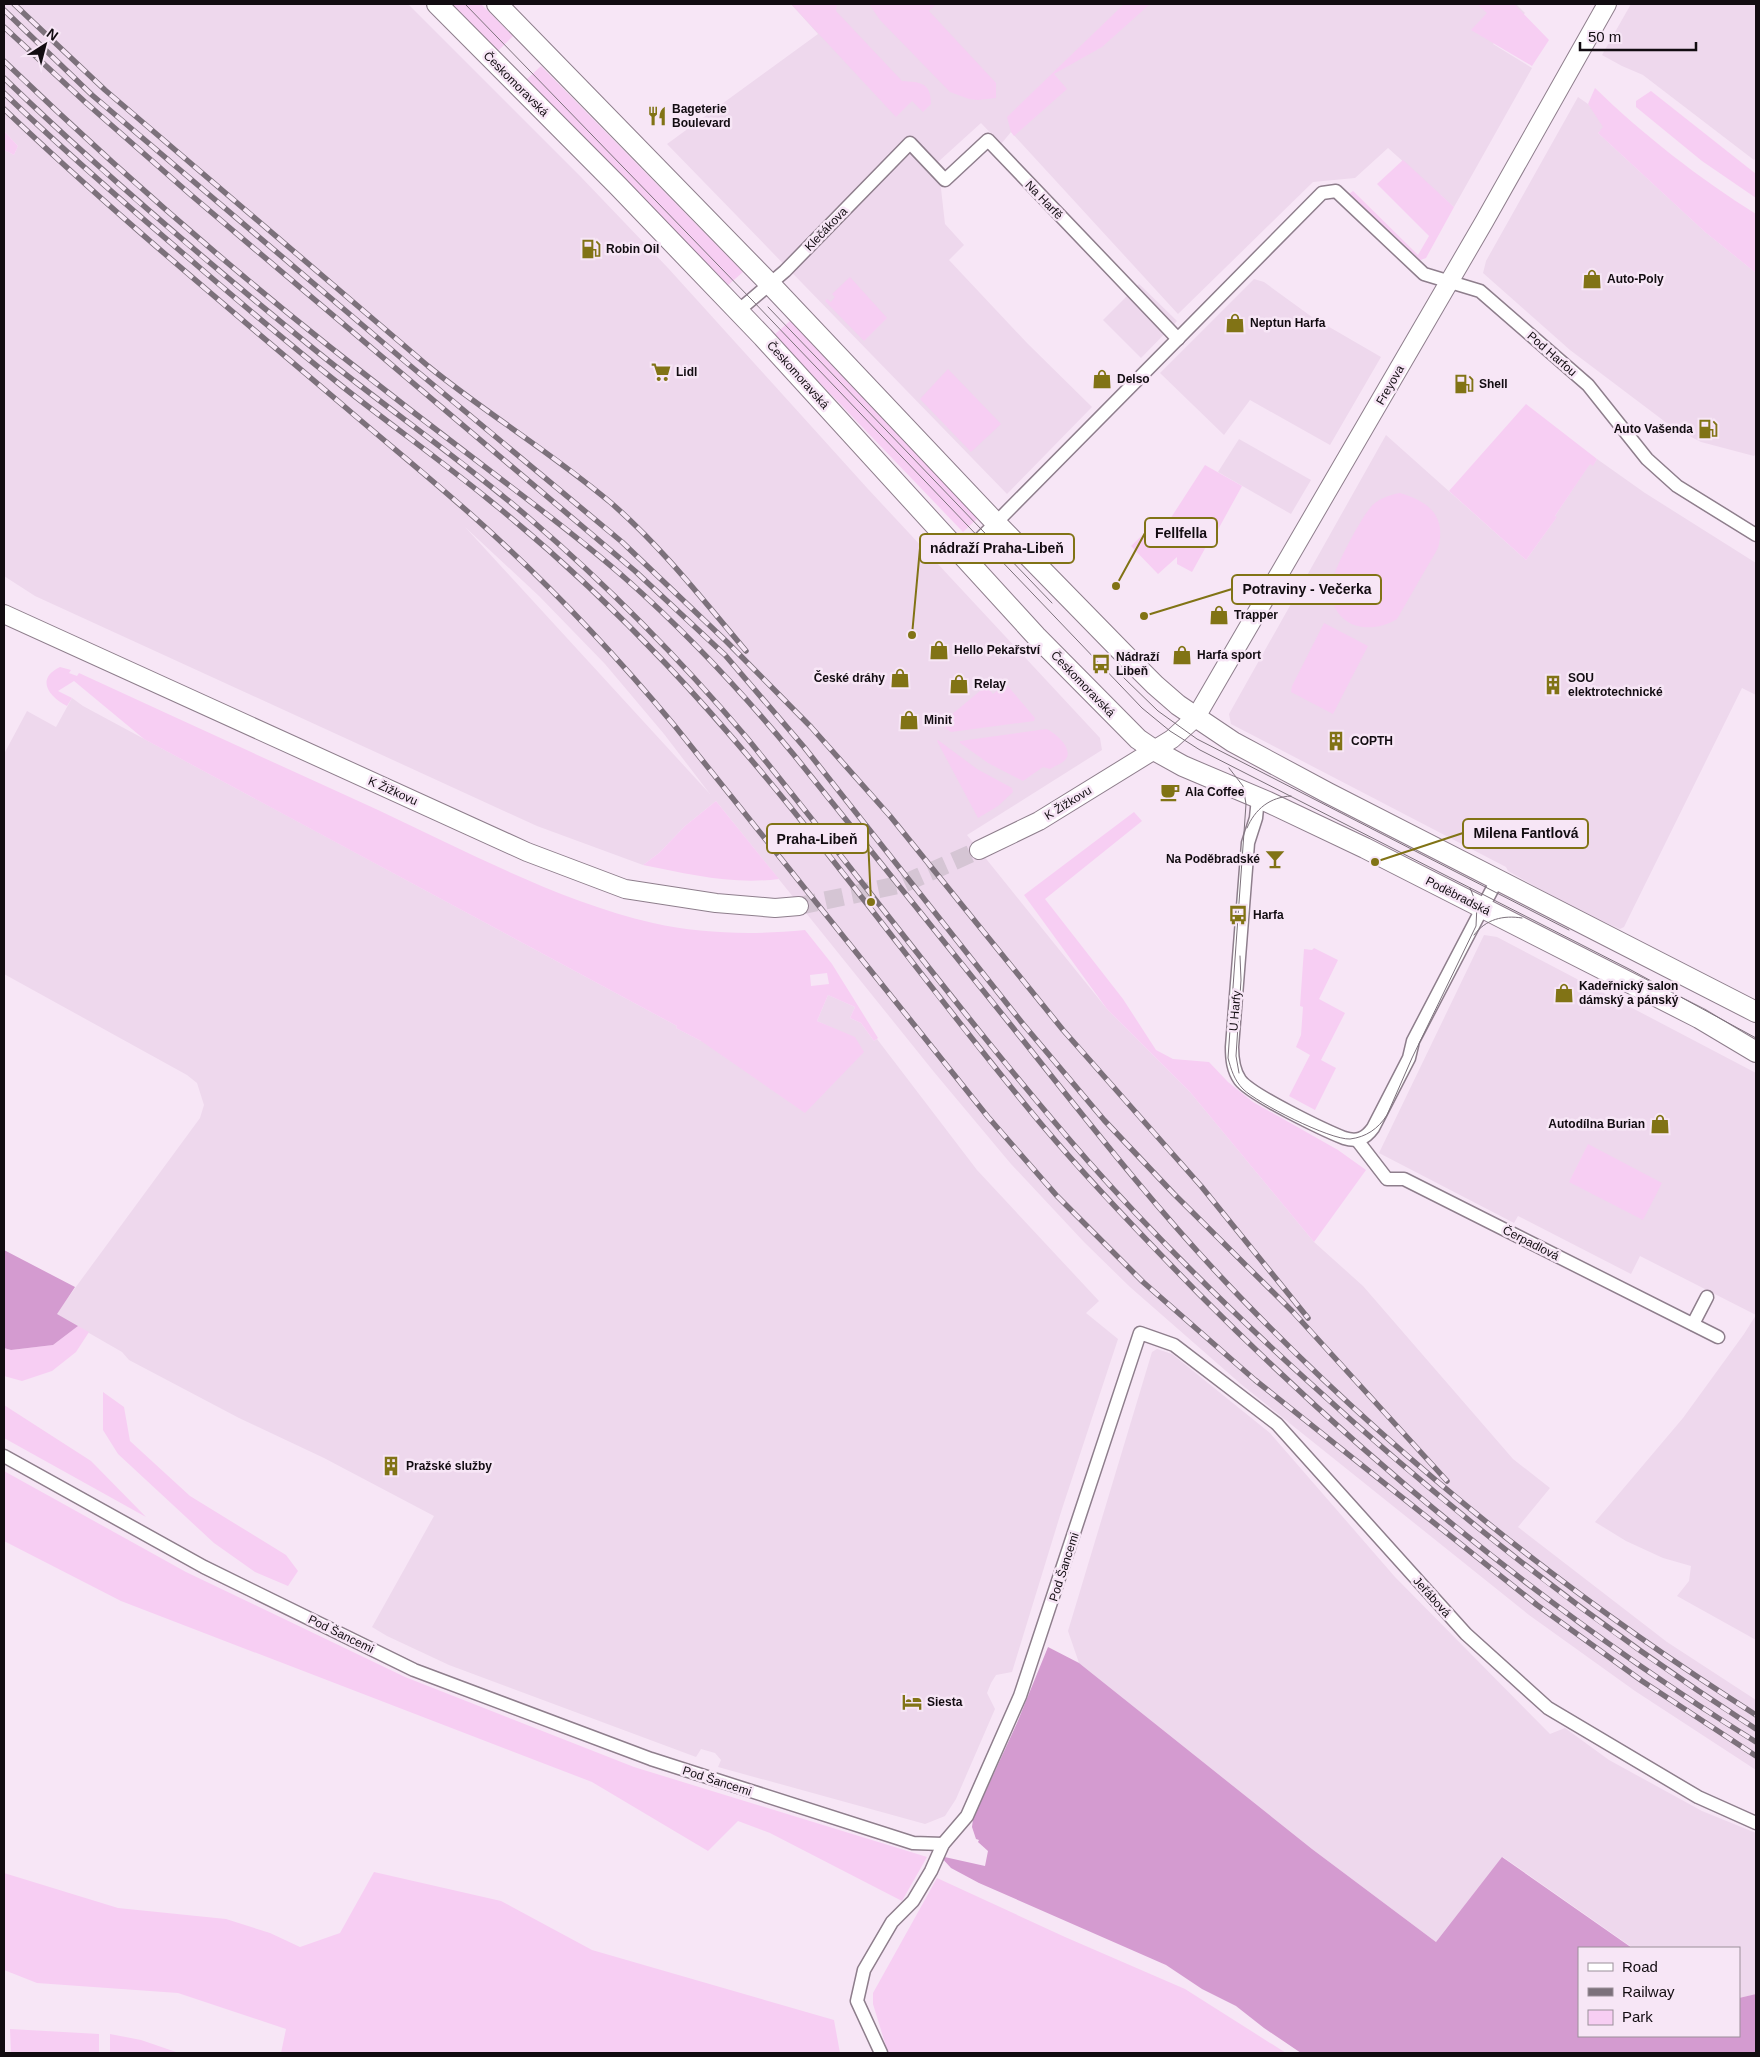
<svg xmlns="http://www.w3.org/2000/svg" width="1760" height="2057" viewBox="0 0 1760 2057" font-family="Helvetica,sans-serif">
<rect width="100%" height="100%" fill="#f7e6f6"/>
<g fill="#eed8ed" fill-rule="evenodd">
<path d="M4,4h404l172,172 88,92 200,221 232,249 2,12 -135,85 140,174 83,83 124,150 49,44 150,173 37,29 -32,39 149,115 89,58v70l-121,-79 -106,-76 -287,-230 -112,-98 -46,-45 -73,-78 -77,-92 -218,-271 -31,25 -26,27 -16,12 -106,-39 -502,-230 -31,-20v-426l10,5 4,-9 -14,-15zM465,527l74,69 66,68 59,70 46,60z"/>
<path d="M791,4h725l9,9 -32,31 39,24 -78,139 -66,-59 -33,30 -42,4 -135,132 -167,-182 -10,12 -20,-21 -43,39 7,62 19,21 -15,15 78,83 65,64 -85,87 -340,-350 151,-110z"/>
<path d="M1631,4h125v154l-2,2 -111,-85 -21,-9 -20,-11z"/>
<path d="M1578,97l10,7 9,11 7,12 -6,6 107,99 51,41v180l-2,3 -53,-14 -29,-15 -102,-77 -87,-77 3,-12z"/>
<path d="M1254,279l10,3 48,35 69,40 -51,88 -80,-45 -26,35 -64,-62z"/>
<path d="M1139,284l38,37 -36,37 -38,-38z"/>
<path d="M1386,435l140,125 30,-42 -1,-2 35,-53 3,2 4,-6 48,34 111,70v132l-14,-7 -118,239 -4,2 -47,-21 -65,-37 -2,-4 -275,-143 -2,-10z"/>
<path d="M1239,439l72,41 -20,34 -73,-42z"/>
<path d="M72,698l11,8 594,320 -1,2 25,13 153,-3 -37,-17 11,-26 27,12 -5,11 11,5 13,18 3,-2 100,131 122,131 -13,12 32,26 -56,170 -50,163 -16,3 -5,8 -4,10 8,16 -39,90 -11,17 -20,8 -207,-57 3,-7 -6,-7 -14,-4 -5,8 -247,-92 -62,-29 -15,-9 62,-111 -110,-58 -85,-40 -110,-58 -7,-8 -66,-38 144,-196 4,-13 -7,-22 -10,-8 -183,-101v-220l23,-43 29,16z"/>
<path d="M1484,935l13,2 259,136v567l-79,-44 12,-15 2,-15 -28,-8 -37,-17 -31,-19 88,-104 61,-84 12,-19 -116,-59 -9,18 -113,-58 -4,7 -135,-70z"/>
<path d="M1157,1349l15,5 98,79 125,144 155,157 15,-6 44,32 93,51 54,22v161l-17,4v-50h-106l-130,-91 -67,85 -124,-93 -233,-186 -11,-32 84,-279z"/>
</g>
<g fill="#f7cef3" fill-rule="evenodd">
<path d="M451,4h30l32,32 -16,16z"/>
<path d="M791,4h46l-1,7 66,70c19,1 29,2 29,23l-8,8 -11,-11 -16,16z"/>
<path d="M869,4h67l-7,7 67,72v15l-18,2 -9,-1 -19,-7 -70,-72z"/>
<path d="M1124,4h23l2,1 -47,42 -48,27 13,15 -53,47 -3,-4 -4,-15z"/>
<path d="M1477,4h37l35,36 -17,26 -61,-36 16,-17z"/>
<path d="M541,66l202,206 -16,14 -201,-206z"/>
<path d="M1595,88c47,46 105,91 161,126v59l-51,-41 -107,-99 5,-6 -15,-23z"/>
<path d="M1651,91l105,83v24l-54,-37 -66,-54v-6z"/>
<path d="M4,131l14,15 -4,9 -10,-5z"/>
<path d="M1403,160l51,47 -28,51 -8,3 -69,-67 4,-3 65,64 11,-19 -52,-52z"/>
<path d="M850,277l37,41 -23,23 -39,-40 2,-2 4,3 4,-5 -3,-3z"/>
<path d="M790,321l189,196 -16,15 -189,-197z"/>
<path d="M948,369l53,55 -30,28 -51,-53z"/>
<path d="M1526,404l71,55 -4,7 -3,-2 -35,52 2,1 -31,43 -77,-69z"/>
<path d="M1205,465l37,21 -27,49 -2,-1 -21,38 -15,-8v-7l-19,17 -27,-28 27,-26 7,7z"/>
<path d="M1400,493c28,8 47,23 38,55l-41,71c-31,19 -70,5 -65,-36 2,-15 28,-63 38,-75 7,-9 19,-13 30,-15z"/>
<path d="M1324,623l44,23 -35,68 -42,-22 1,-6z"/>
<path d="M60,667l11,3 -2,3 8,3 2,-3c100,46 200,92 299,137 88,41 180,91 275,113 49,11 102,12 152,7l27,34 46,74 -4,3 -13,-18 -11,-5 5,-11 -27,-12 -11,26 38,16 9,15 -59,61 -104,-72 -25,-13 1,-2 -533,-287 -70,-58 -16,10 14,7 -5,8c-18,-9 -32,-27 -7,-39zM827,973l2,11 -18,2 -1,-11z"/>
<path d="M1006,684l29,34 -1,3 -83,11 -6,-4v-8l41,-34 7,8z"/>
<path d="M1046,729c9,3 29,21 19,31 -4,4 -10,6 -15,9l-7,-2 -20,14 -35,-18 -28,-20v-2z"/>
<path d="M938,740l39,29 35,19 1,4 -15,14 -20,12 -41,-77z"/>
<path d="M716,801l63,78c-47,6 -90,-5 -136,-14l16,-12 26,-27z"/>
<path d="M1134,812l8,9 -97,78 78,100 33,51 17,9 36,3 19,20 25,20 85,48 28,20 -52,72 -124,-150 -83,-83 -83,-114z"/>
<path d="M1314,948l24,12 -19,39 26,14 -24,47 15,8 -21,42 -26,-14 21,-41 -14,-8 5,-12 2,-28 -3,-1 4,-57 8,1z"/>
<path d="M1588,1144l74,39 -19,37 -74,-38z"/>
<path d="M78,1326l11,6 -13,20 -24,19 -30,10 -18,-5v-28l7,2 42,-5z"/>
<path d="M103,1392l21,15 6,34 60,55 96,59 12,16 -10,15 -33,-14 -41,-29 -96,-89 -15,-24z"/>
<path d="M4,1405l87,56 55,56 -142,-79z"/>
<path d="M4,1471l182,101 219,105 229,90 293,90 -25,44 -132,-68 -32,-12 -30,30 -116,-69 -471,-181 -117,-60z"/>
<path d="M374,1872l127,29 91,49 242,70 6,33h-559l5,-24 -108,-36 -141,-10 -33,-13v-97l114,35 108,11 44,14 30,14 40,-14z"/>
<path d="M937,1878l128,59 120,52 101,64h-398l-15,-49v-11z"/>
<path d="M10,2029l89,5v19h-88z"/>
<path d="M110,2034l31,6 38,13h-69z"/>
</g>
<g fill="#d49bd0">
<path d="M4,1250l71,37 -18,27 21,12 -25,19 -42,5 -7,-2z"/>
<path d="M1048,1647l31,16 233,186 124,93 66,-85 130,91h-53v88h160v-38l17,-4v59h-455l-37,-25 -28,-22 -34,-17 -36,-24 -187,-82 -28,-15 -11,-12 45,10 3,-15 -10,-9 1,-2 -3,-1 -4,-12 1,-8 44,-96z"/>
</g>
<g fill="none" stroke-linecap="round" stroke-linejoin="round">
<path stroke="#d5c5d4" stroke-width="18" stroke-dasharray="18 9" stroke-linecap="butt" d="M799,906l104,-22 76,-34"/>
<defs>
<g id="minor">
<path d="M738,311l47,-40 125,-128 35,37 43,-40 190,199"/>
<path d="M963,556l359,-363 14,-2 88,83 56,17 108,94 59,74 30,27 79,49"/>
<path d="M1258,798l-2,20 -8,25 -16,204c0,12 1,23 8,33 11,15 84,50 104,58 13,4 21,1 29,-10l36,-70 4,-17 84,-161"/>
<path d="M1357,1140l30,39h17l314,158"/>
<path d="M1693,1324l14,-27"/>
<path d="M4,1456l200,111 210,103 237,89 262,84 30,1"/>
<path d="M881,2053l-24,-52 7,-31 28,-48 21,-21 18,-30 12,-27 24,-28 53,-120 120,-363 34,12 103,79 189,210 82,74 150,89 58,26"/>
</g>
<g id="secondary">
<path d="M4,614l523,238 98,37 91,14 59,5 24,-2"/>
<path d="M979,850l60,-29 133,-82 24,-22 288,-495 123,-218"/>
</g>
<g id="primary">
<path d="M437,4l181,182 145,151 273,299 102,103 16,11 29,16 85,36 97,46 334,170 57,34"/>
<path d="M497,4l273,280 226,239 131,134 28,28 23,20 55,37 95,51 428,219"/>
</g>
</defs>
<use href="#minor" stroke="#8e7e8c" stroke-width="15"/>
<use href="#secondary" stroke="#8e7e8c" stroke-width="20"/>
<use href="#primary" stroke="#8e7e8c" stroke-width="22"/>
<use href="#minor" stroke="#fff" stroke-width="12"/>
<use href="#secondary" stroke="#fff" stroke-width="18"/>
<use href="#primary" stroke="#fff" stroke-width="20"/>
<g stroke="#7c717b" stroke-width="1">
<path d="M465,4l286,295 391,409 28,23 30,19 431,220 125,68"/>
<path d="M768,307l284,296"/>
<path d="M1123,677l35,34 39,28 372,191"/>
<path d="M1229,768l14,18 3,18 -18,254c3,11 6,22 15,31 14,14 87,51 107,50 16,-2 28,-10 37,-24l25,-57 64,-132 1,-21 -7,-17"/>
<path d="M1247,828c8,-19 23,-31 44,-32"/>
<path d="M1474,935c12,-16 29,-20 48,-17"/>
<path d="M1239,1073l-3,-17 5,-76 -1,-24"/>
</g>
<defs>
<g id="rail">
<path d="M14,4l91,86 323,276c59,48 124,87 182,136 51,44 93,98 136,149"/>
<path d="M4,10l88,85 315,268 215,179 105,100 84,85 79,89 173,214 138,156 107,132"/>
<path d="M4,27l81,75 106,93 444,376 90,84 79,92 219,277 81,96 70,74 119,118 154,169"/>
<path d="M4,61c104,100 213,196 326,286 53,42 106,83 159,123 47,36 93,70 137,109 61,54 116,113 168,176 76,95 152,189 228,284 70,88 139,176 217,257 154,160 330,300 517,419"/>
<path d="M4,78c100,97 208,188 316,276 69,56 142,106 209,164 78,67 151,141 218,220 114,140 222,287 341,423 69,78 145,152 222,222 141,129 286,243 446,346"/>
<path d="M4,93c58,56 119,109 181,162 52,45 104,89 158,132 48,38 97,73 145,112 62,50 122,106 178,165 136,144 249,309 376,461 50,59 103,114 157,169 168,169 355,322 557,448"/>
<path d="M4,109c109,104 226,200 341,298 51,44 104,86 153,132 63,58 121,120 176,186l314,392 69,79 86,86 112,98 282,225 105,76 114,75"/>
</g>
</defs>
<use href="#rail" stroke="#7c717b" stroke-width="5.5"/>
<use href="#rail" stroke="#f7e6f6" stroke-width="4" stroke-dasharray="11" stroke-linecap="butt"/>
</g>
<defs>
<symbol id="restaurant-bare" viewBox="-9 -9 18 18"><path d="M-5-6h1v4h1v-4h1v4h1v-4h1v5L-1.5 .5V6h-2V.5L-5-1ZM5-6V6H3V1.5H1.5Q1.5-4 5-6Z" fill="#817315" stroke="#f7e6f6" stroke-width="2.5" paint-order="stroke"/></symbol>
<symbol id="fuel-bare" viewBox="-9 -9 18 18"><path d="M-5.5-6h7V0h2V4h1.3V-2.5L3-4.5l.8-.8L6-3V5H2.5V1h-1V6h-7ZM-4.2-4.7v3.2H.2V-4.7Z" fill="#817315" stroke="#f7e6f6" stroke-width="2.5" paint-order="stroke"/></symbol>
<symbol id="shop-bare" viewBox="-9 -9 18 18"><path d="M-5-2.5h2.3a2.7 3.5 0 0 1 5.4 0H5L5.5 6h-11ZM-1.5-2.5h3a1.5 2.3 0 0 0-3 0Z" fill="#817315" stroke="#f7e6f6" stroke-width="2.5" paint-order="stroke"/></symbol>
<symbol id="supermarket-bare" viewBox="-9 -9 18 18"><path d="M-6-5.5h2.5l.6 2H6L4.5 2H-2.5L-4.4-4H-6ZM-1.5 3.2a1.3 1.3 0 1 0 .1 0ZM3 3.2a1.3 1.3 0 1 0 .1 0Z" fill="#817315" stroke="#f7e6f6" stroke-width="2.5" paint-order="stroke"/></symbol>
<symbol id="bus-bare" viewBox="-9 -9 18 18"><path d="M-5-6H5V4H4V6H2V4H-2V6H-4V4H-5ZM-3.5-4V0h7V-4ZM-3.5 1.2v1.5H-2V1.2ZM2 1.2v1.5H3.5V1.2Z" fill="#817315" stroke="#f7e6f6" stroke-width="2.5" paint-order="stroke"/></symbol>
<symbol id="building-bare" viewBox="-9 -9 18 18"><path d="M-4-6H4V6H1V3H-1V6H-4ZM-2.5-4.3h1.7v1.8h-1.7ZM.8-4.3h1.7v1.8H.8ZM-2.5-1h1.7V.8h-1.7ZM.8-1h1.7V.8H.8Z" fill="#817315" stroke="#f7e6f6" stroke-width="2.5" paint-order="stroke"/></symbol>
<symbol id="cafe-bare" viewBox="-9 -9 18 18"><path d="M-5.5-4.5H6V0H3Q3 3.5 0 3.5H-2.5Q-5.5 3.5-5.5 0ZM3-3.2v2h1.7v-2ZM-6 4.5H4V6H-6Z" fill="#817315" stroke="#f7e6f6" stroke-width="2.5" paint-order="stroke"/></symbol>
<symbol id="bar-bare" viewBox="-9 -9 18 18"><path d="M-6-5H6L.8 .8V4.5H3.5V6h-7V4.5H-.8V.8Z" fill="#817315" stroke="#f7e6f6" stroke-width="2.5" paint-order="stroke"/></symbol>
<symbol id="hotel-bare" viewBox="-9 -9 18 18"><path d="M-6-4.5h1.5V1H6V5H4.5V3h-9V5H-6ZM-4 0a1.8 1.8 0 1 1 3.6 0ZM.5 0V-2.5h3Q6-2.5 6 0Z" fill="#817315" stroke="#f7e6f6" stroke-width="2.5" paint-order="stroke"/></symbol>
</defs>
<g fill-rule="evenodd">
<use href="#restaurant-bare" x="643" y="102" width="28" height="28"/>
<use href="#fuel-bare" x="577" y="235" width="28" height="28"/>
<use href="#shop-bare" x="1578" y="265" width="28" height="28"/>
<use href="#shop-bare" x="1221" y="309" width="28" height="28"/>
<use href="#supermarket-bare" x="647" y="358" width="28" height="28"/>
<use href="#shop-bare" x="1088" y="365" width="28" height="28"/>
<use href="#fuel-bare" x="1450" y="370" width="28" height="28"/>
<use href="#fuel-bare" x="1694" y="415" width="28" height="28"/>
<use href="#shop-bare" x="1205" y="601" width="28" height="28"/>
<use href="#shop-bare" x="925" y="636" width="28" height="28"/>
<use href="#shop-bare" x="1168" y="641" width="28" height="28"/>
<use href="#bus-bare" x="1087" y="650" width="28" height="28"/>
<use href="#shop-bare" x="886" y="664" width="28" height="28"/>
<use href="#shop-bare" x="945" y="670" width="28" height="28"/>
<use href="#building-bare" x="1539" y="671" width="28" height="28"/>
<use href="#shop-bare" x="895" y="706" width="28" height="28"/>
<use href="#building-bare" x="1322" y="727" width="28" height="28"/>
<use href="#cafe-bare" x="1156" y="778" width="28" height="28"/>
<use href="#bar-bare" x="1261" y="845" width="28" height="28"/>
<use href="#bus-bare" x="1224" y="901" width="28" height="28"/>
<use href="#shop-bare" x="1550" y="979" width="28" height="28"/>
<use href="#shop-bare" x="1646" y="1110" width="28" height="28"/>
<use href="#building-bare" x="377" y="1452" width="28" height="28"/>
<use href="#hotel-bare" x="898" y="1688" width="28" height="28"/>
</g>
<g text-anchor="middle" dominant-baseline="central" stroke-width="5" stroke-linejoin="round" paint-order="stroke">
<g font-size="12" fill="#120c11" stroke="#f7e6f6">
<text transform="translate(516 84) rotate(45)">Českomoravská</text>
<text transform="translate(1044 200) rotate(46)">Na Harfě</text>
<text transform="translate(826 229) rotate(-46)">Klečákova</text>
<text transform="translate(1552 354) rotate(41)">Pod Harfou</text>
<text transform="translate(798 375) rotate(48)">Českomoravská</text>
<text transform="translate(1390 385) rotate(-60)">Freyova</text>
<text transform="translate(1083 684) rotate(46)">Českomoravská</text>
<text transform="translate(393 791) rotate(24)">K Žižkovu</text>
<text transform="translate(1068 803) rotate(-32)">K Žižkovu</text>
<text transform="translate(1458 896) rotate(27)">Poděbradská</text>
<text transform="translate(1235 1011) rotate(-85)">U Harfy</text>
<text transform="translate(1531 1243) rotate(27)">Čerpadlová</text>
<text transform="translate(1064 1567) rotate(-72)">Pod Šancemi</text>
<text transform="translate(1432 1597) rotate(48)">Jeřábová</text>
<text transform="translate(341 1634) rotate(26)">Pod Šancemi</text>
<text transform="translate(717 1781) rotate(18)">Pod Šancemi</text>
</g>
<g font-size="12" font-weight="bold" fill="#120c11" stroke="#f7e6f6" text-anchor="start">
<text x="672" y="109">Bageterie<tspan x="672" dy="14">Boulevard</tspan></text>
<text x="606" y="249">Robin Oil</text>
<text x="1607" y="279">Auto-Poly</text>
<text x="1250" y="323">Neptun Harfa</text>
<text x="676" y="372">Lidl</text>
<text x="1117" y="379">Delso</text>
<text x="1479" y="384">Shell</text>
<text x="1693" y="429" text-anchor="end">Auto Vašenda</text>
<text x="1234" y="615">Trapper</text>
<text x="954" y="650">Hello Pekařství</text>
<text x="1197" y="655">Harfa sport</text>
<text x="1116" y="657">Nádraží<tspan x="1116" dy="14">Libeň</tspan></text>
<text x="885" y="678" text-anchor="end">České dráhy</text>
<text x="1568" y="678">SOU<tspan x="1568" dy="14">elektrotechnické</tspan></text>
<text x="974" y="684">Relay</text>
<text x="924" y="720">Minit</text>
<text x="1351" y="741">COPTH</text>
<text x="1185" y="792">Ala Coffee</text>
<text x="1260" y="859" text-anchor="end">Na Poděbradské</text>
<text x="1253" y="915">Harfa</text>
<text x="1579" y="986">Kadeřnický salon<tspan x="1579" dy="14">dámský a pánský</tspan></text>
<text x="1645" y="1124" text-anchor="end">Autodílna Burian</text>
<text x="406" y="1466">Pražské služby</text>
<text x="927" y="1702">Siesta</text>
</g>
</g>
<path fill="none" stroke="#817315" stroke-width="2" d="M1116 586L1145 533M912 635L920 548M1144 616L1232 589M1375 862L1463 833M871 902L868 839"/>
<g fill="#817315" stroke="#f7e6f6" stroke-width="2">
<circle cx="1116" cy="586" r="5"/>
<circle cx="912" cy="635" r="5"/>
<circle cx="1144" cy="616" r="5"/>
<circle cx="1375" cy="862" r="5"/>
<circle cx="871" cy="902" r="5"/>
</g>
<g fill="#f7e6f6" stroke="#817315" stroke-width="2">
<rect x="1145" y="518" width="72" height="29" rx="5"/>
<rect x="920" y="534" width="154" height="29" rx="5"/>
<rect x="1232" y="575" width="149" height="29" rx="5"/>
<rect x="1463" y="819" width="125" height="29" rx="5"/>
<rect x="767" y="824" width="101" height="29" rx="5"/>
</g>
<g font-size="14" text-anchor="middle" font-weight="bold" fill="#120c11">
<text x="1181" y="538">Fellfella</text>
<text x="997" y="553">nádraží Praha-Libeň</text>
<text x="1307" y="594">Potraviny - Večerka</text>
<text x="1526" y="838">Milena Fantlová</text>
<text x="817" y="844">Praha-Libeň</text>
</g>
<rect width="1760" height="2057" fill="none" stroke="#120c11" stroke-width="10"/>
<rect x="1578" y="1947" width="162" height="90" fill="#f7e6f6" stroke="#9b8f9a"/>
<rect x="1588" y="1963" width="25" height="8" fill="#ffffff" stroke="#9b8f9a"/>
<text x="1622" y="1972" font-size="15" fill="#120c11">Road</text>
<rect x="1588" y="1988" width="25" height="8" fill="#7c717b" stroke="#9b8f9a"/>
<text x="1622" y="1997" font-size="15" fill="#120c11">Railway</text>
<rect x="1588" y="2010" width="25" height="15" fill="#f7cef3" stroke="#9b8f9a"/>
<text x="1622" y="2022" font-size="15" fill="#120c11">Park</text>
<g transform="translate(45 45) rotate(36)" stroke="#f7e6f6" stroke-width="4" paint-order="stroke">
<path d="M0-4L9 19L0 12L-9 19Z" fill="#120c11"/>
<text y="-8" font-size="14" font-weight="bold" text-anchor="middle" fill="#120c11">N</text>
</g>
<path d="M1580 42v8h116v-8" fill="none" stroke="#120c11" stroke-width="2.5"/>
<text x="1588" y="42" font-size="15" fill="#120c11" stroke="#f7e6f6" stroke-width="4" paint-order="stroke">50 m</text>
</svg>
